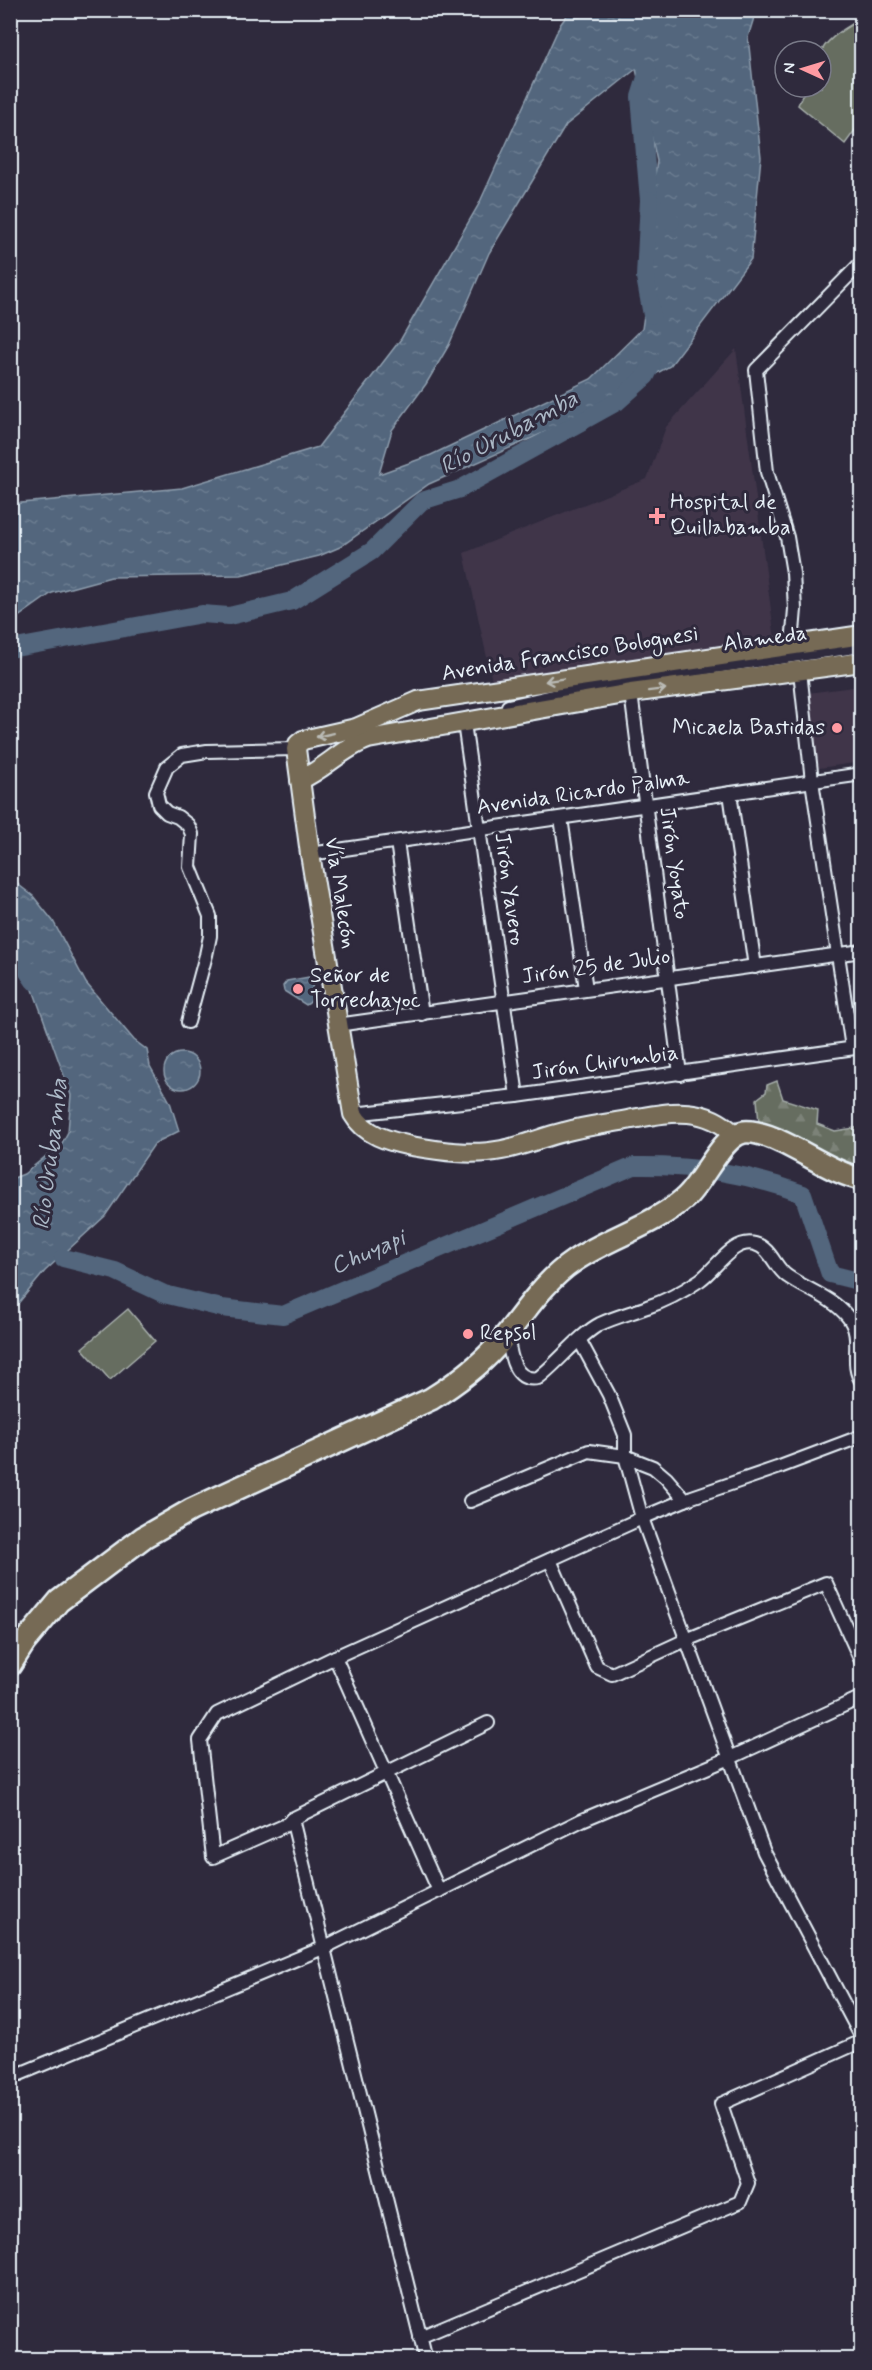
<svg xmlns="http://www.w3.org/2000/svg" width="872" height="2370" viewBox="0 0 872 2370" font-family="Mynerve,sans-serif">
<defs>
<pattern id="forest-firs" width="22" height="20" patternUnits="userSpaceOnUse" patternTransform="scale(1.5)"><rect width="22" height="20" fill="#666d60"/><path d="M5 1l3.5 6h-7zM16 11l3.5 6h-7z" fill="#7c8278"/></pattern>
<pattern id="water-ripples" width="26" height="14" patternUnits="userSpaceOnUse" patternTransform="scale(1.5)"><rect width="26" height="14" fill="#52667d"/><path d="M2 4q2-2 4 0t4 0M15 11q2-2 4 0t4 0" fill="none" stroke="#6b7c90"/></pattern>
</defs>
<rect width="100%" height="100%" fill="#2f2a3d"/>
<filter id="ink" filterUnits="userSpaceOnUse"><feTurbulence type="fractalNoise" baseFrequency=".0167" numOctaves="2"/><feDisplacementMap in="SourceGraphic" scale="12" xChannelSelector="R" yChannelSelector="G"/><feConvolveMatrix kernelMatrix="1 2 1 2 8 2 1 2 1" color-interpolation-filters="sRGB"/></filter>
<g filter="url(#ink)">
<g fill="#40364a">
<path d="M736,349l39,291 -282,45 -29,-132 183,-74 19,-52z"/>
<path d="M861,686v76l-42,6 -11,-75z"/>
</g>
<g fill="#666d60" stroke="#a7afac" stroke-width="1.5">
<path d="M861,19v103l-16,22 -47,-39 8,-18h15c0,-10 -2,-24 0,-34 4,-14 29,-28 40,-34z"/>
<path d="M128,1309l27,32 -45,39 -28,-32z"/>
</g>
<path fill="url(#forest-firs)" stroke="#a7afac" stroke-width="1.5" d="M777,1081l6,18 35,11 -1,14 18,7 26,-4v46l-106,-41 4,-9 -2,-24 9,-7 1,-7z"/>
<g fill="url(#water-ripples)" stroke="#8e9eae" stroke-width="1.5" fill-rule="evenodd">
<path d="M571,10l185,1 -8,26 13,120 -10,102 -81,107 -93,52 -148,66 -89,63 -21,9 -78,19 -130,2 -59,16 -41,29v-118l171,-16 136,-41 83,-108 78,-135 81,-179zM636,69l21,92 -4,28 1,57 -12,83 -51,50 -160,76 -52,19 13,-44 34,-46 23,-39 40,-92 77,-128z"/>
<path d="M11,879l22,17 20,25 33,62 48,57 13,10 3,16 20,36 9,29 -24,12 -50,73 -60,55 -34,41v-133l13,-5 38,-31 6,-11 3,-37 -44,-122 -16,-33z"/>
<path d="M309,977l2,1c1,10 6,22 -5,27l-22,-14 -1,-5 4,-5z"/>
<circle cx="182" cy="1071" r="18"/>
</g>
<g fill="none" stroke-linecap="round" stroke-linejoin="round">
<g stroke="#52667d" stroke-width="18">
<path d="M648,71l-8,26 9,103 22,22"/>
<path d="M649,200l-4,77 7,38"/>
<path d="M10,649l192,-35 27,2 63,-15 80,-50 50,-50 38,-12 157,-87 29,-26 6,-12"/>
<path d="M10,945l24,36"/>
<path d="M63,1258l52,13 49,23 58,14 61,7 351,-149c60,-1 113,7 169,28l27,80 32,8"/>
</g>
<defs>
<g id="street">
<path d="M792,644l3,-35 -2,-36 -6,-36 -20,-65 -11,-102 106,-108"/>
<path d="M800,671l12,110 40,267"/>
<path d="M631,693l49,381"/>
<path d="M508,706l117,-26 237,-34"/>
<path d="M464,723l53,373"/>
<path d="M730,793l25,174"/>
<path d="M561,818l25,171"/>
<path d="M397,842l25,172"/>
<path d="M310,854l552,-80"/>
<path d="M188,1022l18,-67 4,-19v-20l-20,-49 2,-33 -4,-9 -10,-8 -11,-4 -8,-8 -3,-13 11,-25 15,-12 25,-4 89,-2"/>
<path d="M337,1025l525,-74"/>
<path d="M353,1114l164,-18 345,-49"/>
<path d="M507,1334c3,19 6,49 31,44 19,-14 42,-44 62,-54 15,-7 31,-11 47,-17 19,-6 37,-16 53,-27 16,-11 33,-42 55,-36 16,4 20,24 32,32 20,14 45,21 61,41 17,21 0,46 14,65"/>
<path d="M580,1341l29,54 16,40v21l17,62 122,334 98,186"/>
<path d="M470,1501l119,-50 36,5 28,11 13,11 19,22"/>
<path d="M550,1560l47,107 15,7 74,-34 140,-57 36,80"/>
<path d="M335,1657l104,234"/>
<path d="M292,1819l-6,6 -73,32 -13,-117 17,-26 118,-57 307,-139 50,-21 85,-29 85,-32"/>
<path d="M10,2078l313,-130 259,-128 148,-62 132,-61"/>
<path d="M420,2337l320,-135 8,-19 -27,-79 141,-63"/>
<path d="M426,2360l-134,-541 196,-96"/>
</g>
<g id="primary">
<path d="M300,780c25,-11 42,-32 68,-41l263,-46 231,-31"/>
<path d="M735,1135c-33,-32 -68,-22 -108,-15 -21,4 -43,6 -63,12 -21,5 -41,14 -62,18 -30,6 -62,1 -91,-4 -23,-5 -46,-11 -58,-32l-43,-260 -14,-105 2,-5 5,-4 53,-12 62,-27 444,-66"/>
</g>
<path id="highway" d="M10,1665l14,-22 35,-42 85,-64 47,-27 240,-111c24,-15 45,-30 64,-51 26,-29 46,-65 79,-87 35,-24 79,-35 111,-63 18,-16 37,-63 59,-66 32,-3 82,41 118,47"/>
</defs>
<use href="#street" stroke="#e8f1f8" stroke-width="16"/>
<use href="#primary" stroke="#e8f1f8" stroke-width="22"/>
<use href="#highway" stroke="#e8f1f8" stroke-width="26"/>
<use href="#street" stroke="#2f2a3d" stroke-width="12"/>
<use href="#primary" stroke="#766a54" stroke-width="18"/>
<use href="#highway" stroke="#766a54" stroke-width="21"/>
</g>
<defs><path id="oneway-shaft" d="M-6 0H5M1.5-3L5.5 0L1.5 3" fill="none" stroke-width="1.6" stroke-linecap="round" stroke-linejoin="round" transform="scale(1.5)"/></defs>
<g stroke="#babbb6">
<use href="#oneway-shaft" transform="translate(554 680) rotate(171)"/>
<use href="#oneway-shaft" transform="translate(657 690) rotate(-7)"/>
<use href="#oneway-shaft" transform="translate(325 735) rotate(167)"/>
</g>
</g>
<g fill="#ff9aa2" stroke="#2f2a3d" stroke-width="2">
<path d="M654 507h6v6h6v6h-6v6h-6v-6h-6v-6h6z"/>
<circle cx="837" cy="728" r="6"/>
<circle cx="298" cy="989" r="6"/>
<circle cx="468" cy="1334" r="6"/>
</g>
<g text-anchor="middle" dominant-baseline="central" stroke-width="6" stroke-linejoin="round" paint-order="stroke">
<g font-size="22" fill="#e8f1f8" stroke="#2f2a3d" text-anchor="start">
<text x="670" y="503">Hospital de<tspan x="670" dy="25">Quillabamba</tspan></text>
<text x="825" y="728" text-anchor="end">Micaela Bastidas</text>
<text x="310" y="976">Señor de<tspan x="310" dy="25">Torrechayoc</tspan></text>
<text x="480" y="1334">Repsol</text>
</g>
<g font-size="22" fill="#e8f1f8" stroke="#2f2a3d">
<text transform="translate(765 639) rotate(-8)">Alameda</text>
<text transform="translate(570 654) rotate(-9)">Avenida Francisco Bolognesi</text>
<text transform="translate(583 793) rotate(-8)">Avenida Ricardo Palma</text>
<text transform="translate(674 863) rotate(82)">Jirón Yoyato</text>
<text transform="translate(509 889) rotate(82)">Jirón Yavero</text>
<text transform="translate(340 893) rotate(81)">Vía Malecón</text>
<text transform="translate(596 967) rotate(-8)">Jirón 25 de Julio</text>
<text transform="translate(605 1063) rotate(-8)">Jirón Chirumbia</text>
</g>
<g font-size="24" font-style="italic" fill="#acb9c7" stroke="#2f2a3d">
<text transform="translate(509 433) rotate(-28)">Río Urubamba</text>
<text transform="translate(51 1154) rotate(-83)">Río Urubamba</text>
<text transform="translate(368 1253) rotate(-23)">Chuyapi</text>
</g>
</g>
<rect width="872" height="2370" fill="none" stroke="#2f2a3d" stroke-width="36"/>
<rect x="18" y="18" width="836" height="2334" fill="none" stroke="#e8f1f8" stroke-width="2" filter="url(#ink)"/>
<g transform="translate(803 69) rotate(274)"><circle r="28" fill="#2f2a3d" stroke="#797a88" stroke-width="1.5"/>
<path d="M0-4.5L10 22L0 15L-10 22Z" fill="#ff9aa2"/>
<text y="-9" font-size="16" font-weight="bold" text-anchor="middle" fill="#e8f1f8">N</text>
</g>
</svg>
